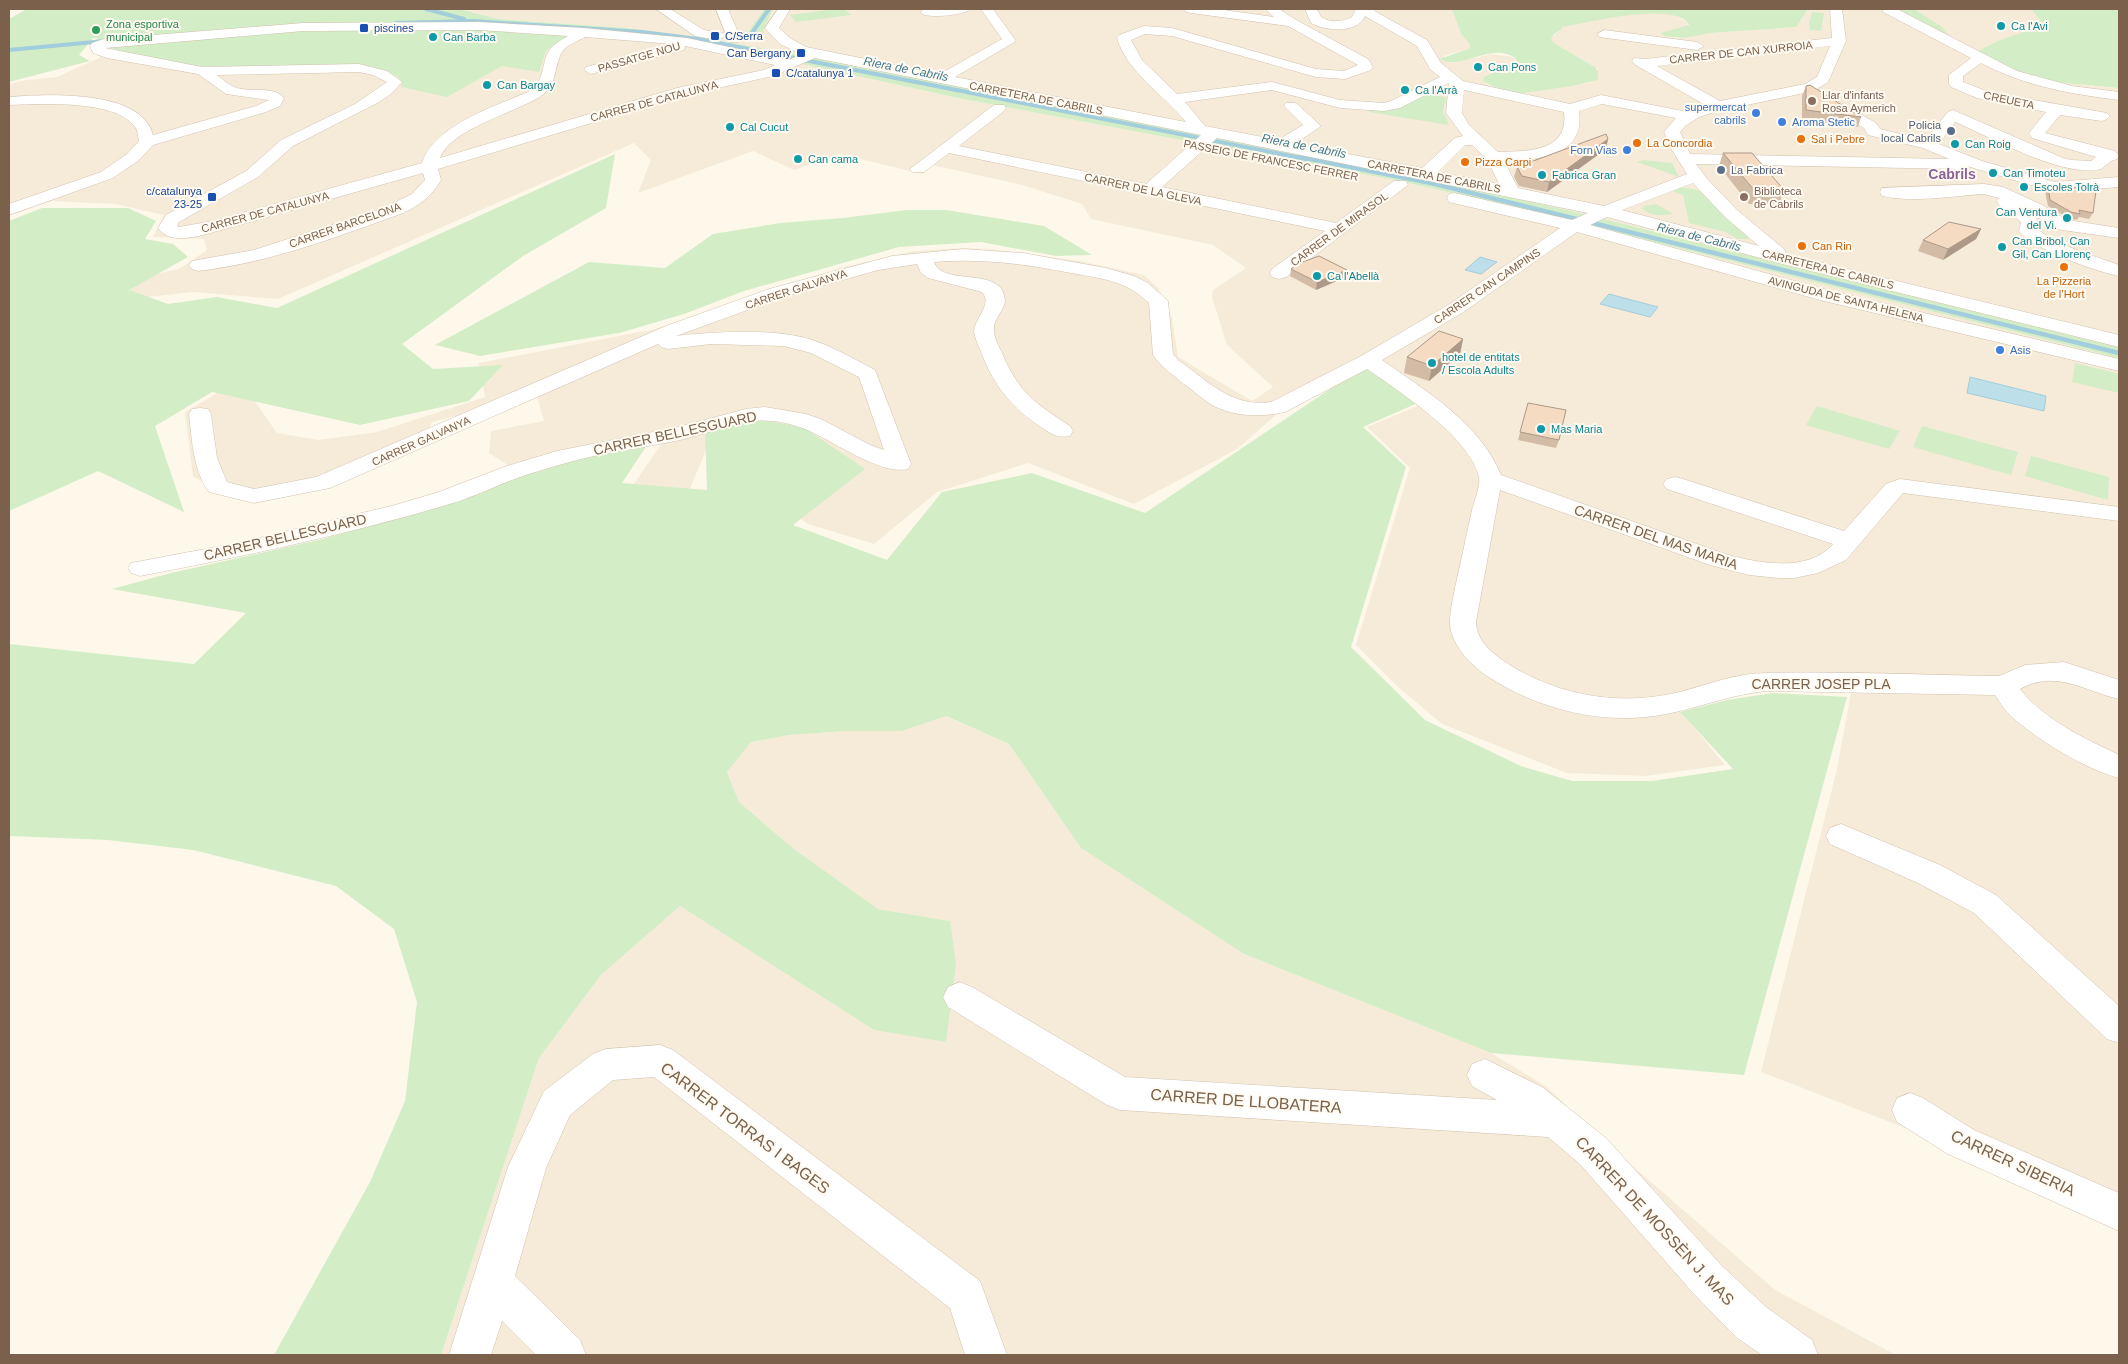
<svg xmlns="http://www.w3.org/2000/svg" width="2128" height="1364" viewBox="0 0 2128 1364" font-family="Helvetica,sans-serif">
<rect width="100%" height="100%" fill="#fef8eb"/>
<g fill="#f6ebd8">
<path d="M459,9h305l-19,29 16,-3 12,-26h679l9,25 8,9 1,5 -26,8 6,7 42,-9 21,3 3,4 -2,3 -27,12 -4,5 10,6 24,7 71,-11 10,-5v-9l-3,-2 -41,-24 -4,-5 12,-9 -1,-2 56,-12 52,-4 19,12 -1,4 -27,6 16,5 35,-5 84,-6 13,-18h88l52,27 -7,-10 -27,-17h117l9,11 -1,5 -8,5 -31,10 -23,12 105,33 37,3v259l-539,-134 -146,-33 -678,-133 -68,-11 -61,-8 -129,-9z"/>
<path d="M318,25l379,16 261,57 442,83 162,38 557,139v853l-358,-139 76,-303 14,-76 -86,-3 -87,18 47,57 -80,11 -78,-3 -125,-49 -45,-38 -41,-41 54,-177 -43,-41 53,-22 -50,-35 -93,44 -40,35 -103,55 -106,-41 -91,29 -63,52 -66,-20 -35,-24 -61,-64 -24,57 -57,-5 31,-45 -142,30 -31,-20 2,-22 53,-10 -7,-25 -105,26 -11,25 -60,28 -99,24 -16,3 -53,-25 -8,-65 55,-32 37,53 42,7 58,-8 108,-35 -6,-34 176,-34 184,-61 75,-17 51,-3 33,2 81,11 65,14 14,13 14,30 6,39 74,44 21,-14 -46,-42 -15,-48 1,-7 33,-22 -33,-23 -122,-26 -9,-15 -60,-19 -90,-20 -9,9 -84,-20 -45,16 -41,-19 -115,42 13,-33 -17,-17 -356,156 -85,-7 -73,8 7,-20 52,-11 28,-19 -3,-11 -51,-2 11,-22 -49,-11 -63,-3 -43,15v-132l18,-4 30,-3 44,-20 -10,-6 1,-8z"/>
<path d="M945,716l64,28 72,104 163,106 247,99 56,34 50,48 178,155 121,65h-1455l98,-297 62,-83 79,-69 194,124 76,-109 -72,-12 -84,-60 -55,-47 -12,-30 24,-30 39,-7 55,-4h57z"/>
</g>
<g fill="#d3edc7">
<path d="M27,9h432l39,10 129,9 61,8 68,11 173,32 505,101 146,33 539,134v11l-557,-139 -162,-38 -442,-83 -261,-57 -315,-17 -290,19 6,-5h-5l-14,17 11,6 -81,21v-63z"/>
<path d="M764,9h9l-14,31 -15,-2z"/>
<path d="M836,9h8l7,6 -55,7 -6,-7z"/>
<path d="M1452,9h356l-12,18 -85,6 -28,5 -18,-2 -5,-3 29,-8c-13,-25 -103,-2 -127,2v2l-8,5 -3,5 3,4 41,24 3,4v9l-26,6 -55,8 -19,-5 -15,-8 1,-4 32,-15v-3c-23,-19 -56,13 -76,0l30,-11 -1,-5 -8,-9z"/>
<path d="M1896,9h18l27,17 8,10z"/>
<path d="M2031,9h88v79l-55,-5 -42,-9 -46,-22 24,-12 30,-10 9,-5 1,-5z"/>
<path d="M1812,12l12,1 -3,18 -11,-1 -1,-7z"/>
<path d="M304,29h181l79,5 2,3 -20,14 -7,21 -37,-6 -55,31 -46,-10 1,-6 -5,-5 -17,-7 -26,-3 -148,1 -66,-8 -28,-8 -3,-4z"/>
<path d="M1427,92l19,6 -3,14 6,13 -80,-13 3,-4z"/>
<path d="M615,154l-9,54 -83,48 -121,88 31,25 70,-4 -34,36 -109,24 -148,-33 -57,34 29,86 -86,-41 -89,40v-290l33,-13h86l28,13 -11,18 28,5 15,13 -59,33 39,14 49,-7 60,11z"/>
<path d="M1643,160l29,3 7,14 -42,-15z"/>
<path d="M1680,187l18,3 51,48 -2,1h-10l-11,-7 -37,-9 -6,-28 -14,-5z"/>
<path d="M1656,204l17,10c-12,2 -23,3 -31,-6l3,-2z"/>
<path d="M906,210h40l98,16 48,29 -36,1 -75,-14 -82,5 -155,44 -60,23 -65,19 -139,23 -45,-11 154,-83 76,6 48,-34 67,-11 63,-5z"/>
<path d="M2075,363l44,11v19l-47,-11z"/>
<path d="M1366,365l54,37 -57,25 43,40 -55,180 74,73 96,46 51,15h80l81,-12 -53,-57 47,-12 46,-7 74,4 -103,378 -253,-22 -247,-99 -163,-106 -72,-104 -63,-28 -44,15h-57l-55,4 -39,7 -24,30 12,30 55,47 84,60 72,12 6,43 -10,78 -72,-12 -194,-124 -79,69 -62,83 -98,297h-167l96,-173 35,-81 12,-99 -23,-73 -58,-43 -143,-36 -85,-10 -99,-4v-192l185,20 52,-51 -134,-24 59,-16 152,-34 130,-38 63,-25 49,-15 82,-16 -25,38 85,7 -2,-58 50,-13 48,8 62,42 -72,56 94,35 55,-68 90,-19 113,40z"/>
<path d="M1817,406l83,25 -11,18 -83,-24z"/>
<path d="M1922,426l96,26 -7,23 -98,-28z"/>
<path d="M2031,456l78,21 -1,23 -83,-24z"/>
</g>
<g fill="#bddfe9" stroke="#a2cddc">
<path d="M1480,257l17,5 -16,12 -16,-4z"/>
<path d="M1609,294l49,13 -8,10 -50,-13z"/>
<path d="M1970,377l76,19 -2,15 -77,-18z"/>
</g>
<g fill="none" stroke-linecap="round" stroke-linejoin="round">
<g stroke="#a2cddc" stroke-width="4">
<path d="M426,9l38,10"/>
<path d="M395,23l78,-2 169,11 56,7 608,120"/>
<path d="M749,37l20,-28"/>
<path d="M9,50l96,-9"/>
</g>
<path stroke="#a2cddc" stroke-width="4.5" d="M1300,157l131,26 688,170"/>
<defs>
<g id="minor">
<path d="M656,9h14l34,21 19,3 2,3 -7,4 -23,-4z"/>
<path d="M716,9h12l13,30 -2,3h-10z"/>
<path d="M778,9h12l-11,19 11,10 16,9 134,27 62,-35 -21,-30h12l23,32 -61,36 231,45c-22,-27 -59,-50 -69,-84l2,-3 25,-9 28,2 144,41 28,2 14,-6 -70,-39 -97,-13 -5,-1 -1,-3h32l57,8 -9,-8h14l19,12 70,38 5,8 -2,3 -26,9 -29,-2 -144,-41 -27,-2 -14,6 11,20 35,34 95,-12 68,18 44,3 7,-2 49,-24 -10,-8 -13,-23 -52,-30c-7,18 -40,15 -54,7l-6,-14h12l4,8c9,6 21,5 31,0l4,-8h17l3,3 51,28 14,23 22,18 107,23 31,-9 87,17 17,-7 -71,-41 -2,-3 2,-3 11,1 187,-21 -2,-29h12l4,32 -18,41 -14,9 -96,20 -19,6 -14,9 -5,6 10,22 259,5 -26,-11 -55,-13 -4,-7 -39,-24 -2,-3 2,-3 5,-1 46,26 4,6 45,11 23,-28 5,-2 110,48 8,2 20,1 5,-4 -64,-19 -3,-5 17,-21 -69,-14 -26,-11 -2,-3v-9l22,-17 -88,-46 -1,-3h15l120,62 55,15 47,6v8c-49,-6 -94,-14 -138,-37l-18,13v6l26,10 118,21 3,3 -3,3 -5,2 -42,-6 -15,18 70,18 4,5 -2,3 -6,2 -10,8c-37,10 -110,-32 -146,-47l-16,22 43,17 73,21 64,-5v10l-65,5 -87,-26 -7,3 -264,-5 12,16 29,30 47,39 2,5 333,81v12l-340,-84 -172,-46 -17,8 241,66 288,68v12l-299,-71 -243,-68 -115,81 -80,47c44,31 98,63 119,115l227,80c32,8 80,18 105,-11l-166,-55 -4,-5 4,-5 8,-2 8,2 161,52 42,-47 14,-5 219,28v14l-216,-28 -57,67 -28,13 -24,5h-15l-30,-3 -39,-10 -210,-75 -24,132c1,22 20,34 37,45 51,30 109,39 167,25 29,-8 57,-19 88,-19 77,-2 154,2 231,3l26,-11 39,-3 55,18v19c-35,-8 -63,-30 -99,-10 24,31 64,49 99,66v23c-34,-9 -81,-38 -107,-61 -7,-6 -12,-15 -17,-22l-228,-4c-34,3 -63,15 -96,22 -62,14 -131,-2 -184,-37 -17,-12 -37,-32 -37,-54 0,-12 3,-23 5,-34 6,-26 11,-52 17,-78 2,-9 9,-24 7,-33 -9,-40 -79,-85 -112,-108l-82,43c-23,5 -47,5 -69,-5 -11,-5 -22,-16 -32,-23 -11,-9 -23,-17 -31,-29l-4,-52c-9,-8 -18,-15 -29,-19 -15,-6 -33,-8 -49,-11 -45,-9 -90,-15 -137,-11 9,26 71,2 71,40 -2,9 -10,16 -11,25 -1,9 4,18 8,26 17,40 33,50 68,73l3,5 -3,5c-14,3 -21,-4 -32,-11 -26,-18 -43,-38 -55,-68 -3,-9 -8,-17 -9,-26 1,-13 19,-27 8,-39l-54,-14 -7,-5 -4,-9 -39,6 -95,27 -107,39c37,-4 97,-8 133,3 23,7 45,20 66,31l36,94 -3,5c-28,7 -77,-30 -103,-40 -17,-7 -36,-10 -55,-8 -23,3 -46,14 -70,19 -37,8 -77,12 -114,23 -15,4 -31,9 -46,14 -23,8 -44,19 -67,26 -103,31 -208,53 -313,73l-9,-3 -3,-5 3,-5 111,-21 153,-37 44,-13 65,-25 53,-16 121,-24 68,-18 19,-2 41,7 17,6 47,25 14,5 -25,-73 -48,-24 -27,-7 -73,-2 -43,5 -7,-2 -3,-3 -328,144 -76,15 -45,-11c-16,-22 -17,-52 -20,-78l3,-5 8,-1 8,1 3,5 6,44 10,24 27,7 62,-12 350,-151 103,-37 123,-33 71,-7 60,4 83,15 28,8 14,7 20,18 5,53 5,6c30,21 54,48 93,42l90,-46 87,-51 112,-77 -111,-26 -2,-4 2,-4 6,-1 117,27 16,-7 -371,-75 -55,49 174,36 58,-42h12l2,4 -122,92 -7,2 -7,-2 -2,-4 2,-4 53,-38 -376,-78 -25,19h-12l-2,-3 84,-64h10l2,3 -2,3 -45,35 187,38 55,-49 -386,-77 -42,18 -88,19 -247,74 3,11c-9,16 -21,25 -38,33 -66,24 -135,50 -205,58l-6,-2 -3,-4 3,-4 62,-11 129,-42 29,-14 13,-14 -2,-7 -198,56c-18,4 -53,19 -67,-1l8,-13 80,-44 35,-31 74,-36 32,-22 -14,-7 -14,-3 -142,3c6,5 13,11 20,13 14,4 38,-2 47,10l-4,8 -14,6 -113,33 -14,15 -26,18 -104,37v-11l92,-32 26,-18 12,-13c-1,-4 -1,-11 -4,-14 -19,-28 -96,-23 -126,-22v-8c37,-3 133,-8 144,38l103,-29 13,-6 -43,-6 -28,-20 -91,-16 -14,-5 -3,-7 2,-3 12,-4 199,-16 176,-1 105,6 103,10 102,22 12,-6 -21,-10 -15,-16zM479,30l89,6c-6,3 -12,7 -17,12 -11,14 -4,30 -21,43 -34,15 -96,34 -108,72l-209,58 -34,6 -2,-1 2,-4 79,-45 35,-31 86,-44 12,-8 11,-12 -15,-11 -28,-7 -157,3 -97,-19 198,-17zM585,37l88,7 -87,23 -2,3 7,4 93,-24 1,-4 90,19 -11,5 -87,18 -237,70c10,-29 77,-46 101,-62 17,-11 12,-28 21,-44 4,-7 16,-11 23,-15zM1830,46l-13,31 -12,7 -85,17 -63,-35zM1449,83l-3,30 17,23 -8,2 -33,30 -127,-24 26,-18 -25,-23h-10l-2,3 19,19 -25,15 -73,-14 -20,-24 87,-12 68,18 44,3 16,-3zM1464,90l100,22c5,40 -36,39 -66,40l-29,-27 -7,-12zM1602,104l74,14 -12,14 8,18 15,24 -83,32 -86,-18 -14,-27c34,-1 82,-5 75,-50zM1465,145h7l15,14 12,25 -61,-12zM1693,183l32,34 34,29 -137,-36z"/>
<path d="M931,9h40c-5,6 -45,10 -50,4l1,-3z"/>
<path d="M1604,30l93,12 7,4 -7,4 -98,-13 -2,-3z"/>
<path d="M1984,184l19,3 39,18 25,15 52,8v10l-57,-8 -6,-1 -22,-14 5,8 -2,6c24,18 55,26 82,36v11c-22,-4 -87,-27 -100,-45l2,-9 -22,-17 -2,-4 2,-3 -15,-4c-31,2 -72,9 -102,2l-2,-4 2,-4z"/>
<path d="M1841,824l99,41 56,30 123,111v37l-12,-4 -133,-126 -56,-30 -88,-39 -4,-8 4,-8z"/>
<path d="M960,982l12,5 153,90 372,23 -25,-14 -5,-11 5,-11 13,-5 57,28 64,51 116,128 44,41 46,33 6,15h-56l-26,-18 -42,-43 -114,-130 -32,-27 -428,-27 -13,-5 -159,-98 -5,-10 5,-10z"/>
<path d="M660,1045l13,5 307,231 27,74h-42l-15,-47 -296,-231 -41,3 -43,35 -24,53 -31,108 65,64 6,15h-50l-34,-34 -11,34h-42l59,-188 36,-76 49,-37 13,-5z"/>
<path d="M1910,1093l13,5 51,32 145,63v38l-171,-77 -51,-32 -5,-12 5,-12z"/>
</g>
</defs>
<use href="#minor" stroke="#d2c1ae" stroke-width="1"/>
<use href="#minor" fill="#fff" fill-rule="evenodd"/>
</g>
<g fill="#d3bca6">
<path d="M1806,86l55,31 -3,10 -56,-7v-24z"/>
<path d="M1608,139l-2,10 -59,43 -28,-6 -5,-9 3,-10z"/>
<path d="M1723,153l61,37 -5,14h-30l-30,-38z"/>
<path d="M2048,186l45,27 -4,6 -10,-2 -2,3 -9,-2 -20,-12 -3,-15z"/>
<path d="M1981,229l-5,10 -33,21 -25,-9 5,-11z"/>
<path d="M1291,269l56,1 -1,7 -30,13 -26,-14z"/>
<path d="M1463,339l-3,15 -31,27 -25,-8 3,-16z"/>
<path d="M1528,403l31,37 -3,8 -38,-8z"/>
</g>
<g fill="#ac9987">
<path d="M1608,139l-2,10 -59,43 2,-10z"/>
<path d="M1981,229l-5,10 -33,21 5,-11z"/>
<path d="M1347,270l-1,7 -30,13 1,-8z"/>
<path d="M1463,339l-3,15 -31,27 3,-15z"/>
</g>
<g fill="#f5dbc1" stroke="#ac9987">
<path d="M1810,85l51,32 -55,-7v-24z"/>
<path d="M1606,134l2,5 -59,43 -27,-6 -5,-9z"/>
<path d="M1723,153h29l32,37h-30z"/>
<path d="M2048,186l9,2 24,-1 15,4 -3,22 -14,-3 1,4 -9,-2 -21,-12z"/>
<path d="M1949,222l32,7 -33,20 -25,-9z"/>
<path d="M1319,256l28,14 -30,12 -26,-13 6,-5z"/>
<path d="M1439,331l24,8 -31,27 -25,-9z"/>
<path d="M1528,403l38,7 -7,30 -39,-8z"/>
</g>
<g fill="#0f9aa8" stroke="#fffbf2" stroke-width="2">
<circle cx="2001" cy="26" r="5"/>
<circle cx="433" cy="37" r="5"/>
<circle cx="1478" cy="67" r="5"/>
<circle cx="487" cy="85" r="5"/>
<circle cx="1405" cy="90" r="5"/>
<circle cx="730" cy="127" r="5"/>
<circle cx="1955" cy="144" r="5"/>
<circle cx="798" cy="159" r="5"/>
<circle cx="1993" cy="173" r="5"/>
<circle cx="1542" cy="175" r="5"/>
<circle cx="2024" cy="187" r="5"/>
<circle cx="2067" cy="218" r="5"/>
<circle cx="2002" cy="247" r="5"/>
<circle cx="1317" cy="276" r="5"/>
<circle cx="1432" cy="363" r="5"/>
<circle cx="1541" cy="429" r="5"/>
</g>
<g fill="#1a4fb4" stroke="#fffbf2" stroke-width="2">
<rect x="359" y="23" width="10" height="10" rx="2.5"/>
<rect x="710" y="31" width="10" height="10" rx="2.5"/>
<rect x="796" y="48" width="10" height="10" rx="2.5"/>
<rect x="771" y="68" width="10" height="10" rx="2.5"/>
<rect x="207" y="192" width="10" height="10" rx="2.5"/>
</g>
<circle fill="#2e9e5b" stroke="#fffbf2" stroke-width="2" cx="96" cy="30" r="5"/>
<g fill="#8d6e63" stroke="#fffbf2" stroke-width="2">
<circle cx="1812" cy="101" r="5"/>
<circle cx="1744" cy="197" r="5"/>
</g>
<g fill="#3f7fe0" stroke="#fffbf2" stroke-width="2">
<circle cx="1756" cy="113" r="5"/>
<circle cx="1782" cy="122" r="5"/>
<circle cx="1627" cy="150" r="5"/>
<circle cx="2000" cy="350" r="5"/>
</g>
<g fill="#5c6f8a" stroke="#fffbf2" stroke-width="2">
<circle cx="1951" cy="131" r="5"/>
<circle cx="1721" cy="170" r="5"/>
</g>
<g fill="#e8710a" stroke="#fffbf2" stroke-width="2">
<circle cx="1801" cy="139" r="5"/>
<circle cx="1637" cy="143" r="5"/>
<circle cx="1465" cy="162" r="5"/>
<circle cx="1802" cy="246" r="5"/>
<circle cx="2064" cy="267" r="5"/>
</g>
<g text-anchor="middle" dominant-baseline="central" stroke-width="4" stroke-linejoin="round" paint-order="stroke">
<g font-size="11" fill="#27864d" stroke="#fffbf2" text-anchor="start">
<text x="106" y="24">Zona esportiva<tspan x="106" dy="13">municipal</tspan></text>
</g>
<g font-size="11" fill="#0d838f" stroke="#fffbf2" text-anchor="start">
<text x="2011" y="26">Ca l'Avi</text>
<text x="443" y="37">Can Barba</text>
<text x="1488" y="67">Can Pons</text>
<text x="497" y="85">Can Bargay</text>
<text x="1415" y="90">Ca l'Arrà</text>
<text x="740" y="127">Cal Cucut</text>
<text x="1965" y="144">Can Roig</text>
<text x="808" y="159">Can cama</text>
<text x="2003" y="173">Can Timoteu</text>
<text x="1552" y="175">Fabrica Gran</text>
<text x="2034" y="187">Escoles Tolrà</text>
<text x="2057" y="212" text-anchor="end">Can Ventura<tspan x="2057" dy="13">del Vi.</tspan></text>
<text x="2012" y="241">Can Bribol, Can<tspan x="2012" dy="13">Gil, Can Llorenç</tspan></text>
<text x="1327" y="276">Ca l'Abellà</text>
<text x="1442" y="357">hotel de entitats<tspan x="1442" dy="13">/ Escola Adults</tspan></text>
<text x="1551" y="429">Mas Maria</text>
</g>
<g font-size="11" fill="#164399" stroke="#fffbf2" text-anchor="start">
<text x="374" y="28">piscines</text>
<text x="725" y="36">C/Serra</text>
<text x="791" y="53" text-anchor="end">Can Bergany</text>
<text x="786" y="73">C/catalunya 1</text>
<text x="202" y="191" text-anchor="end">c/catalunya<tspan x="202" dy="13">23-25</tspan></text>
</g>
<g font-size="11" fill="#7b614b" stroke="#fffbf2">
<text transform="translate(1741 52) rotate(-6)">CARRER DE CAN XURROIA</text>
<text transform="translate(639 57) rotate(-16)">PASSATGE NOU</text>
<text transform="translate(1036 98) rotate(11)">CARRETERA DE CABRILS</text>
<text transform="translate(2009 100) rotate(12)">CREUETA</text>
<text transform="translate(654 101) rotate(-15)">CARRER DE CATALUNYA</text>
<text transform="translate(1271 160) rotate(11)">PASSEIG DE FRANCESC FERRER</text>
<text transform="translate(1434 176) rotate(11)">CARRETERA DE CABRILS</text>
<text transform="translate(1143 189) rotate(12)">CARRER DE LA GLEVA</text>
<text transform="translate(265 212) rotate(-15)">CARRER DE CATALUNYA</text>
<text transform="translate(345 225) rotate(-19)">CARRER BARCELONA</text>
<text transform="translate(1339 229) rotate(-36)">CARRER DE MIRASOL</text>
<text transform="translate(1828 269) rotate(14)">CARRETERA DE CABRILS</text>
<text transform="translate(1487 286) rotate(-34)">CARRER CAN CAMPINS</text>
<text transform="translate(796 289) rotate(-18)">CARRER GALVANYA</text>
<text transform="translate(1846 299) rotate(14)">AVINGUDA DE SANTA HELENA</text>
<text transform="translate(421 441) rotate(-24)">CARRER GALVANYA</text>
</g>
<g font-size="11" fill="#785e54" stroke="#fffbf2" text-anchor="start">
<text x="1822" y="95">Llar d'infants<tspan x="1822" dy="13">Rosa Aymerich</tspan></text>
<text x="1754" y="191">Biblioteca<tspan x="1754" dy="13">de Cabrils</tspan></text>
</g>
<g font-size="11" fill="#366cbe" stroke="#fffbf2" text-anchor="end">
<text x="1746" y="107">supermercat<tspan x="1746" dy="13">cabrils</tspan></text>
<text x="1792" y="122" text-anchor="start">Aroma Stetic</text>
<text x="1617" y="150">Forn Vias</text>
<text x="2010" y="350" text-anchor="start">Asis</text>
</g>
<g font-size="11" fill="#4e5e75" stroke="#fffbf2" text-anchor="end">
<text x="1941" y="125">Policia<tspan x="1941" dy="13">local Cabrils</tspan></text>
<text x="1731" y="170" text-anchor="start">La Fabrica</text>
</g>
<g font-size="11" fill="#c56008" stroke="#fffbf2" text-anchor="start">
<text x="1811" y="139">Sal i Pebre</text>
<text x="1647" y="143">La Concordia</text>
<text x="1475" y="162">Pizza Carpi</text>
<text x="1812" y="246">Can Rin</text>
<text x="2064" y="281" text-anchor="middle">La Pizzeria<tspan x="2064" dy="13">de l’Hort</tspan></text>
</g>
<g font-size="12" font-style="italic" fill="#437b90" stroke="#fffbf2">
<text transform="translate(906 69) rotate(11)">Riera de Cabrils</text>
<text transform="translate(1304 146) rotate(11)">Riera de Cabrils</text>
<text transform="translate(1699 237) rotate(14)">Riera de Cabrils</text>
</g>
<g font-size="14" font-weight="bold" fill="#8b6497" stroke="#fffbf2">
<text x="1952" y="174">Cabrils</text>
</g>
<g font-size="14" fill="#7b614b" stroke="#fffbf2">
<text transform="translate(675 433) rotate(-12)">CARRER BELLESGUARD</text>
<text transform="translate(285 537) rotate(-13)">CARRER BELLESGUARD</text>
<text transform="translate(1656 537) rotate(19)">CARRER DEL MAS MARIA</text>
<text x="1821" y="684">CARRER JOSEP PLA</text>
</g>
<g font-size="16" fill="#7b614b" stroke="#fffbf2">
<text transform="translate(1246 1101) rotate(4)">CARRER DE LLOBATERA</text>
<text transform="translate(745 1128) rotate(37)">CARRER TORRAS I BAGES</text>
<text transform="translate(2013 1163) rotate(25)">CARRER SIBERIA</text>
<text transform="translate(1655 1221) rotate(47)">CARRER DE MOSSÈN J. MAS</text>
</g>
</g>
<rect width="2128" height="1364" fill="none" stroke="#7b614b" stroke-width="20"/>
</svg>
